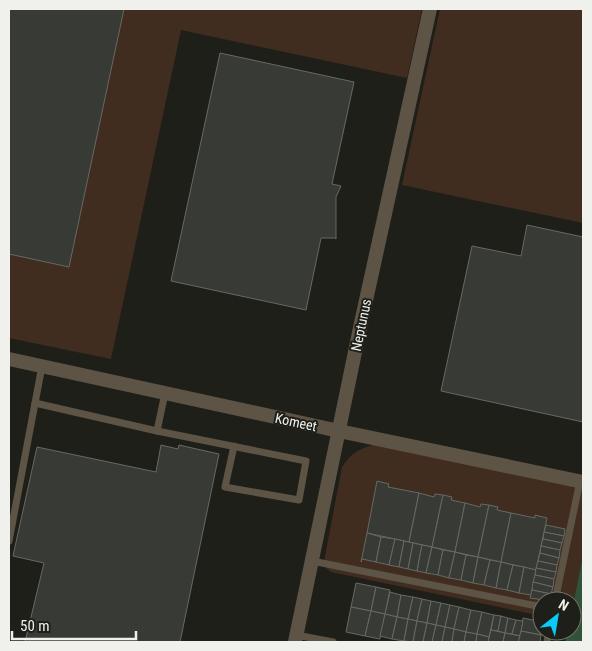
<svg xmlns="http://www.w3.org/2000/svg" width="592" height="651" viewBox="0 0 592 651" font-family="'Roboto Condensed',sans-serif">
<rect width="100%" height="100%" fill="#1f1f19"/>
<g fill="#412d20">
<path d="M21,9h401l-15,69 -226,-48 -70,329 -102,-21v-272z"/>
<path d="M440,9h143v214l-181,-38z"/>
<path d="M378,444l205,43v68l-11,55v-9h-30v15l-211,-44 -5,-4 -2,-6 18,-95c9,-14 19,-20 36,-23z"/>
</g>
<path fill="#315339" d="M583,555v87h-18l3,-11h4v-21z"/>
<g fill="#383a35" stroke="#676963">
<path d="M9,9h115l-55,258 -60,-13z"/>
<path d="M220,53l134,29 -22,102 9,2 -5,11v42l-1,-1h-14l-15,72 -135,-29z"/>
<path d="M527,225l56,12v185l-142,-31 31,-145 49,10z"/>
<path d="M161,445l17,4 1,-4 40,9 -39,188h-155l19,-79 -31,-7 24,-109 119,25z"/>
<path d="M377,481l12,3 -1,3 31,6 -10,49 -42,-9z"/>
<path d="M419,493l15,4 1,-3 8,1 -11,52 -23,-5z"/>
<path d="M443,495l9,2 -1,3 14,3 -10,49 -23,-5z"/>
<path d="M465,503l15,4 1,-3 8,1 -11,52 -23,-5z"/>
<path d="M489,505l9,2 -1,3 14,3 -10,49 -23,-5z"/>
<path d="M511,513l24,5v-3l12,3 -11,52 -35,-8z"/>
<path d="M546,525l19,4 -1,7 -20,-4z"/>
<path d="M544,532l20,4 -2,7 -19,-4z"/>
<path d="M367,533l14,4 -5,25 -14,-3 -1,3z"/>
<path d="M381,537l14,2 -6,26 -13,-3z"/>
<path d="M395,539l9,2 -5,26 -10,-2z"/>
<path d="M543,539l19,4 -2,7 -19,-4z"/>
<path d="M404,541l9,2 -5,26 -9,-2z"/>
<path d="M413,543l9,2 -5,26 -9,-2z"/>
<path d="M422,545l10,2 -6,26 -9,-2z"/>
<path d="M541,546l19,4 -1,8 -19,-5z"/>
<path d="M432,547l11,3 -5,25 -12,-2z"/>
<path d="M443,550l12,2 -6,26 -11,-3z"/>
<path d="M455,552l11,3 -5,25 -12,-2z"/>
<path d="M540,553l19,5 -2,7 -19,-4z"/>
<path d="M466,555l12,2 -5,26 -12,-3z"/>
<path d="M478,557l12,3 -6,25 -11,-2z"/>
<path d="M490,560l11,2 -5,26 -12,-3z"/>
<path d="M538,561l19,4 -1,7 -20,-4z"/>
<path d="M501,562l12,3 -6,25 -11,-2z"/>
<path d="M513,565l11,2 -5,26 -12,-3z"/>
<path d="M524,567l12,3 -5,25 -12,-2z"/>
<path d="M536,568l20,4 -2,7 -19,-4z"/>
<path d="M535,575l19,4 -1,8 -20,-5z"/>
<path d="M533,582l20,5 -2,7 -19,-4z"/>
<path d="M356,583l20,4 -5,24 -20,-4z"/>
<path d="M376,587l14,3 -5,24 -14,-3z"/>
<path d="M532,590l19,4 -1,7 -20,-3z"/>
<path d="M390,592l11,3 -4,22 -12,-3z"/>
<path d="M401,595l12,2 -5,22 -11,-2z"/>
<path d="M413,597l9,2 -5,22 -9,-2z"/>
<path d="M422,599l9,2 -4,22 -10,-2z"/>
<path d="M431,601l10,2 -5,22 -9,-2z"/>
<path d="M441,603l9,2 -5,22 -9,-2z"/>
<path d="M450,605l9,2 -5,22 -9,-2z"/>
<path d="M351,607l20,4 -6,25 -19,-4z"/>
<path d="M459,607l12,3 -5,22 -12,-3z"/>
<path d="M471,610l11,2 -5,22 -11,-2z"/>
<path d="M371,611l14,3 -5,25 -15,-3z"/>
<path d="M482,612l12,3 -5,22 -12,-3z"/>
<path d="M385,614l12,3 -5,22 -12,-3z"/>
<path d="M494,615l7,1 -3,15 -7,-1z"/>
<path d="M501,616l7,2 -3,15 -7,-2z"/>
<path d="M397,617l11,2 -4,22 -12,-2z"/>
<path d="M508,618l8,2 -4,14 -7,-1z"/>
<path d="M523,618l19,4 -1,13 -20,-4z"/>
<path d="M408,619l9,2 -4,21 -9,-1z"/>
<path d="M516,620l7,1 -3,15 -8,-2z"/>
<path d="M417,621l10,2 -4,19h-10z"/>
<path d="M427,623l9,2 -4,17h-9z"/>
<path d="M436,625l9,2 -3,15h-10z"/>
<path d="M445,627l9,2 -2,13h-10z"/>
<path d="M454,629l12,3 -2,10h-12z"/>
<path d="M491,630l14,3 -2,9h-15z"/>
<path d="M521,631l20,4 -1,7h-22z"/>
<path d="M466,632l11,2 -1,8h-12z"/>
<path d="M505,633l15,3 -2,6h-15z"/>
<path d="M477,634l12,3 -1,5h-12z"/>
</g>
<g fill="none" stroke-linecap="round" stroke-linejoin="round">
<g stroke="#5e5446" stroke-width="7">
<path d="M165,393l-8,38 149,30 -7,39 -74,-13 9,-41"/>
<path d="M35,403l122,28"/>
<path d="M9,541l33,-175"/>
<path d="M312,561l230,46"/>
<path d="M555,601l25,-120"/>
<path d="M296,635l37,7"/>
<path d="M547,642l2,-11"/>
</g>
<g stroke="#5e5446" stroke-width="14">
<path d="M9,359l330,72 244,51"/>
<path d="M295,642l66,-319 69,-314"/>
</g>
</g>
<g text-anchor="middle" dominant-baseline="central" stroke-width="4" stroke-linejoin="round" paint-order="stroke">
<g font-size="14" fill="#f0f0ec" stroke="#1f1f19">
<text transform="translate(361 325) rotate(-78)">Neptunus</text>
<text transform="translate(296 422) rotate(12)">Komeet</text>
</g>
</g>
<rect width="592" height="651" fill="none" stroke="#f0f0ec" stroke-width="20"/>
<g transform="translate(557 616) rotate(31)"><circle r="24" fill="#1f1f19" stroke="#73736d"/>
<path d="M0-4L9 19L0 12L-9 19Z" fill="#0acafa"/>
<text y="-8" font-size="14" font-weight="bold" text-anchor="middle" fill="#f0f0ec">N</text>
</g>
<path d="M12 631v8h124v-8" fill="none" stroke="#f0f0ec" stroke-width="2.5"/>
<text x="20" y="631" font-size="15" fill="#f0f0ec" stroke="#1f1f19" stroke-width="4" paint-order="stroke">50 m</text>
</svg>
